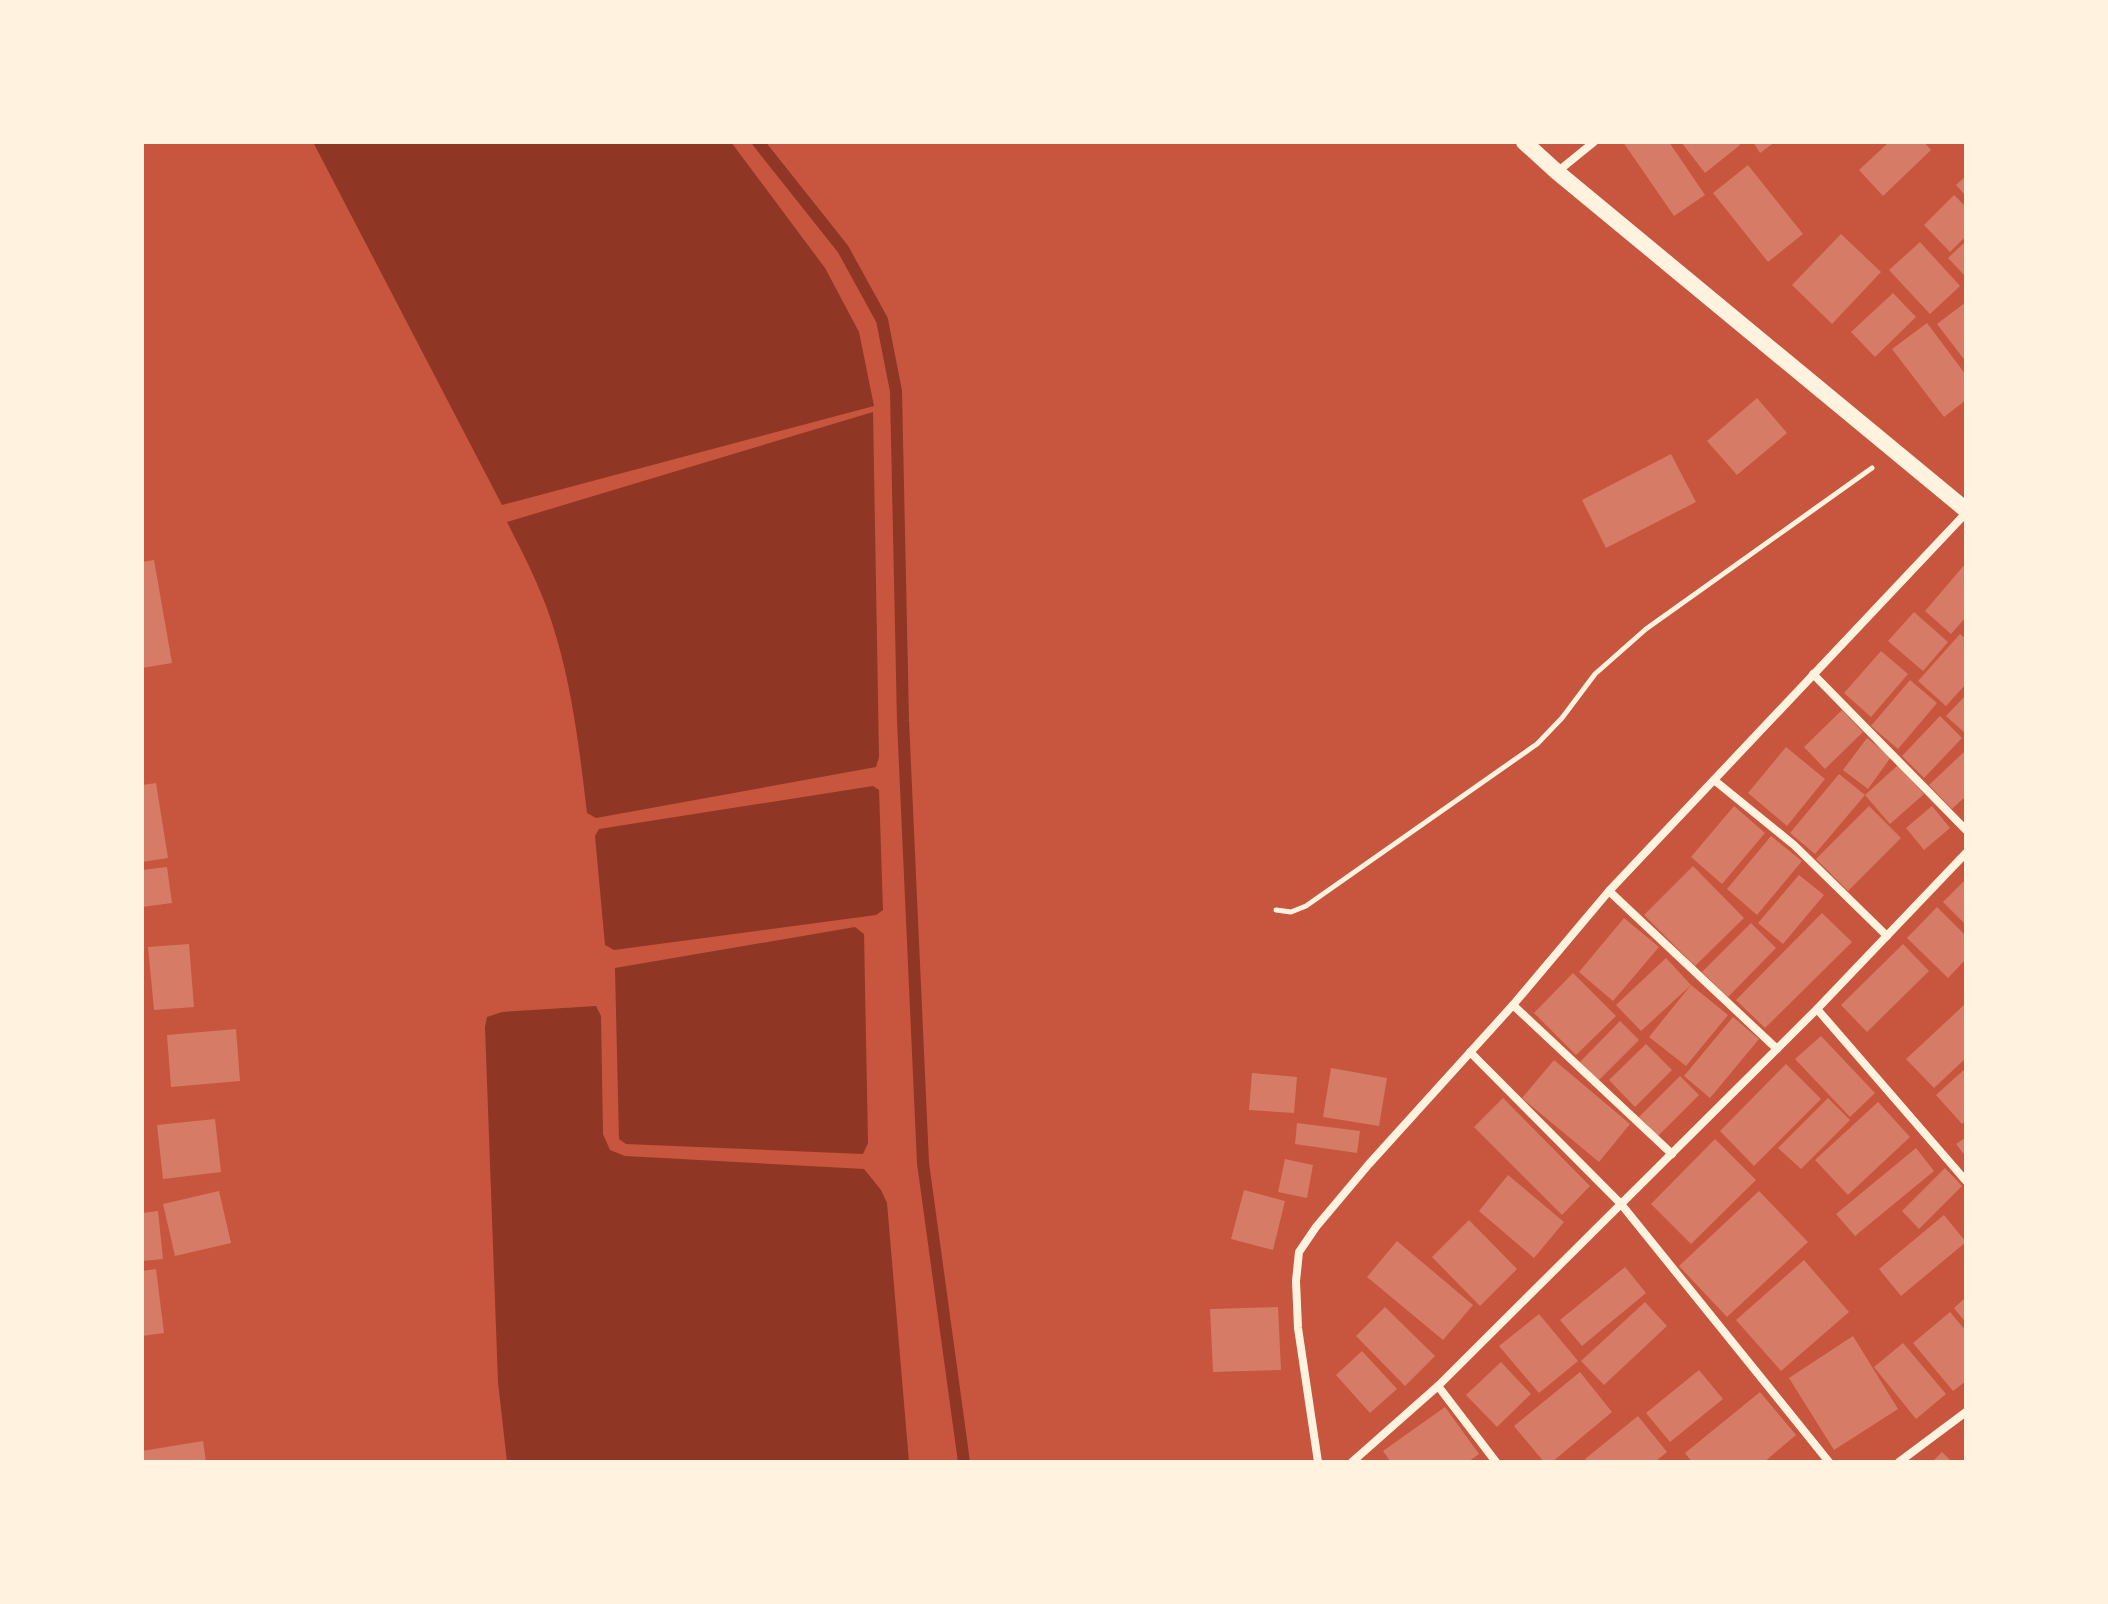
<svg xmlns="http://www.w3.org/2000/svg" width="2108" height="1604" viewBox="0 0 2108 1604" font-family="'Roboto Serif',serif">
<rect width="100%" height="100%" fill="#c8553d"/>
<g fill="#8f3625">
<path d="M313,142h418l94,126 34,64 15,74 -372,99z"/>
<path d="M873,412l6,345 -3,10 -280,51 -9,-5c-7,-59 -14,-120 -31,-177 -11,-40 -30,-77 -49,-114z"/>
<path d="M873,786l6,4 4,120 -7,5 -262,35 -9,-5 -10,-109 4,-7z"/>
<path d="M855,927l9,7 4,209 -5,11 -237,-10 -7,-5 -4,-171z"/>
<path d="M596,1006l5,10 2,118 7,16 15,6 239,13 17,21 6,13 22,259h-402l-9,-80 -13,-355 2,-10 15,-5z"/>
</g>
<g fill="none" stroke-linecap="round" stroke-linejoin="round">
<path stroke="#8f3625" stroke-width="12" d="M758,142l85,107 39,71 14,71 7,330 20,442 41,299"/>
</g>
<g fill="#d67c66">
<path d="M1623,142h46l36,53 -31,21z"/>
<path d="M1681,142h57l2,3 -35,28z"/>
<path d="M1753,142h22l-15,11z"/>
<path d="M1889,142h35l7,8 -48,46 -24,-26z"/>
<path d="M1748,165l55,69 -35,28 -55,-69z"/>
<path d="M1966,176v20l-10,-11z"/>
<path d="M1954,195l12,12v29l-16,16 -26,-27z"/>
<path d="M1841,234l40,38 -49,52 -40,-39z"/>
<path d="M1966,241v36l-18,-19z"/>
<path d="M1920,242l40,44 -30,28 -41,-44z"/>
<path d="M1893,293l23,24 -41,40 -24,-25z"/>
<path d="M1966,302v60l-29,-38z"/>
<path d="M1927,323l39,52v25l-22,17 -52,-68z"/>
<path d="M1757,398l30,35 -50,42 -30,-34z"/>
<path d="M1671,454l25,48 -90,46 -24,-48z"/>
<path d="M154,560l18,103 -30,5v-106z"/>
<path d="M1966,563v54l-15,17 -26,-23z"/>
<path d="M1914,612l34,30 -25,29 -35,-30z"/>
<path d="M1960,634l6,5v45l-20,22 -28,-25z"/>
<path d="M1881,651l27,23 -37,43 -27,-24z"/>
<path d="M1910,680l27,23 -39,46 -27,-23z"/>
<path d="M1966,695v39l-20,-18z"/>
<path d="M1842,710l21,22 -38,37 -21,-22z"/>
<path d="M1940,716l22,22 -38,40 -22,-22z"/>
<path d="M1867,738l24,19 -23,32 -25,-19z"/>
<path d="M1786,747l39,32 -38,47 -39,-33z"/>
<path d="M1966,750v46l-14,13 -23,-24z"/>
<path d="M1898,765l26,29 -34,30 -25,-29z"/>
<path d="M1839,774l26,21 -50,59 -25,-21z"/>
<path d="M156,783l12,75 -26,4v-77z"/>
<path d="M1734,806l31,27 -43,51 -31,-27z"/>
<path d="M1869,806l32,32 -53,53 -32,-32z"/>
<path d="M1932,806l18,22 -26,22 -18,-22z"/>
<path d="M1771,836l31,25 -45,54 -30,-26z"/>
<path d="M1693,866l51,52 -49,48 -51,-51z"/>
<path d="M167,867l5,36 -30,4v-37z"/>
<path d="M1799,875l25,20 -41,49 -25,-21z"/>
<path d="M1966,879v46l-23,-23z"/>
<path d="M1937,907l29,29v23l-18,19 -41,-40z"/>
<path d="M1822,913l30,29 -87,86 -29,-28z"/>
<path d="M1624,918l35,29 -46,54 -34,-29z"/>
<path d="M1751,923l25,25 -48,49 -26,-25z"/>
<path d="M189,944l5,63 -40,3 -6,-63z"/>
<path d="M1903,944l26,27 -62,61 -26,-27z"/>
<path d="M1666,958l25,27 -50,46 -25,-26z"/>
<path d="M1573,973l43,43 -40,39 -42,-42z"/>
<path d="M1691,985l37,30 -42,51 -37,-29z"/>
<path d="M1964,1005l2,3v50l-32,30 -28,-29z"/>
<path d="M1733,1017l26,22 -49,59 -26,-22z"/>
<path d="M1620,1021l19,19 -41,41 -18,-19z"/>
<path d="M236,1029l4,52 -69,6 -4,-52z"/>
<path d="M1821,1036l54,57 -25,24 -55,-58z"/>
<path d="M1646,1044l26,26 -37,37 -26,-27z"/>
<path d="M1554,1060l76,64 -31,38 -77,-64z"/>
<path d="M1786,1064l35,35 -67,67 -34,-35z"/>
<path d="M1331,1068l56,10 -8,48 -56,-9z"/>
<path d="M1966,1068v52l-4,4 -26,-29z"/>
<path d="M1252,1073l45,4 -3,36 -45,-3z"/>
<path d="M1680,1076l19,19 -41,41 -19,-19z"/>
<path d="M1503,1098l87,88 -28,29 -88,-88z"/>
<path d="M1828,1098l22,22 -49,49 -23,-21z"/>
<path d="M1878,1102l32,35 -62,58 -33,-35z"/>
<path d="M215,1119l6,53 -58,7 -6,-54z"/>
<path d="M1297,1123l63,8 -3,22 -62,-9z"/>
<path d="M1966,1137v20l-10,-13z"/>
<path d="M1715,1139l41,41 -65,64 -40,-40z"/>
<path d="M1916,1148l18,23 -79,65 -19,-22z"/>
<path d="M1285,1159l28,6 -6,33 -29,-6z"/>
<path d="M1945,1168l17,18 -43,43 -17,-18z"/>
<path d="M1508,1175l56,47 -30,36 -55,-47z"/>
<path d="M1244,1190l41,11 -12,49 -42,-11z"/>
<path d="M219,1191l12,52 -56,13 -12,-52z"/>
<path d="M1759,1191l49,51 -81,75 -48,-51z"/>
<path d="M158,1211l5,48 -21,2v-48z"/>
<path d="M1944,1215l22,27 -65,54 -22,-27z"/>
<path d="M1469,1220l48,49 -37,37 -48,-49z"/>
<path d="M1397,1241l76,64 -30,35 -76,-63z"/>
<path d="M1804,1260l45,52 -68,59 -45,-51z"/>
<path d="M1625,1267l21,26 -64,53 -22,-26z"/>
<path d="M156,1269l8,64 -22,3v-65z"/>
<path d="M1966,1297v26l-12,-15z"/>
<path d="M1645,1302l22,24 -63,59 -23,-24z"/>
<path d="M1278,1307l3,63 -68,2 -3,-63z"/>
<path d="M1385,1307l50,49 -30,30 -49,-50z"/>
<path d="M1950,1312l16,19v50l-13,10 -40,-48z"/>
<path d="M1539,1314l39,47 -39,32 -40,-47z"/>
<path d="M1853,1336l45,73 -64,41 -45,-72z"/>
<path d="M1903,1343l43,51 -30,25 -42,-52z"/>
<path d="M1362,1351l35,38 -27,24 -34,-38z"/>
<path d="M1501,1362l30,32 -34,33 -31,-32z"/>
<path d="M1699,1370l24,29 -53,43 -24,-29z"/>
<path d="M1580,1372l32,40 -60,50h-8l-30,-36z"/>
<path d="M1760,1392l36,43 -32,27h-72l-7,-9z"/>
<path d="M1445,1407l34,47 -11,8h-77l-8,-11z"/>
<path d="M1638,1416l29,36 -12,10h-67l-3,-3z"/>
<path d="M203,1441l3,21h-63l-1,-11z"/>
<path d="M1942,1452l10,10h-20z"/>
</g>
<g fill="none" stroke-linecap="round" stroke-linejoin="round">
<path stroke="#fff3e0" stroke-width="5" d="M1276,910l15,2 15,-6 231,-162 25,-26 33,-44 51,-45 226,-161"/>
<g stroke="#fff3e0" stroke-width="8">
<path d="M1557,172l37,-30"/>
<path d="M1813,674l153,156"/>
<path d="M1714,780l80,65 93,91"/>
<path d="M1609,891l168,158"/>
<path d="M1513,1005l159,149"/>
<path d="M1817,1009l149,172"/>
<path d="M1470,1052l151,152 208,258"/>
<path d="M1438,1386l58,76"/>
<path d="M1318,1462l-20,-134 -2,-47 3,-29 17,-25 53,-63 144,-159 96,-114 357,-378"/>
<path d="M1352,1462l86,-76 379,-377 149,-156"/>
<path d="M1899,1462l67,-50"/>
</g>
<path stroke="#fff3e0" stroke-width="16" d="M1524,142l33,30 409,338"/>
</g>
<rect width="2108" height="1604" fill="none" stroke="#fff3e0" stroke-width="288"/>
</svg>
